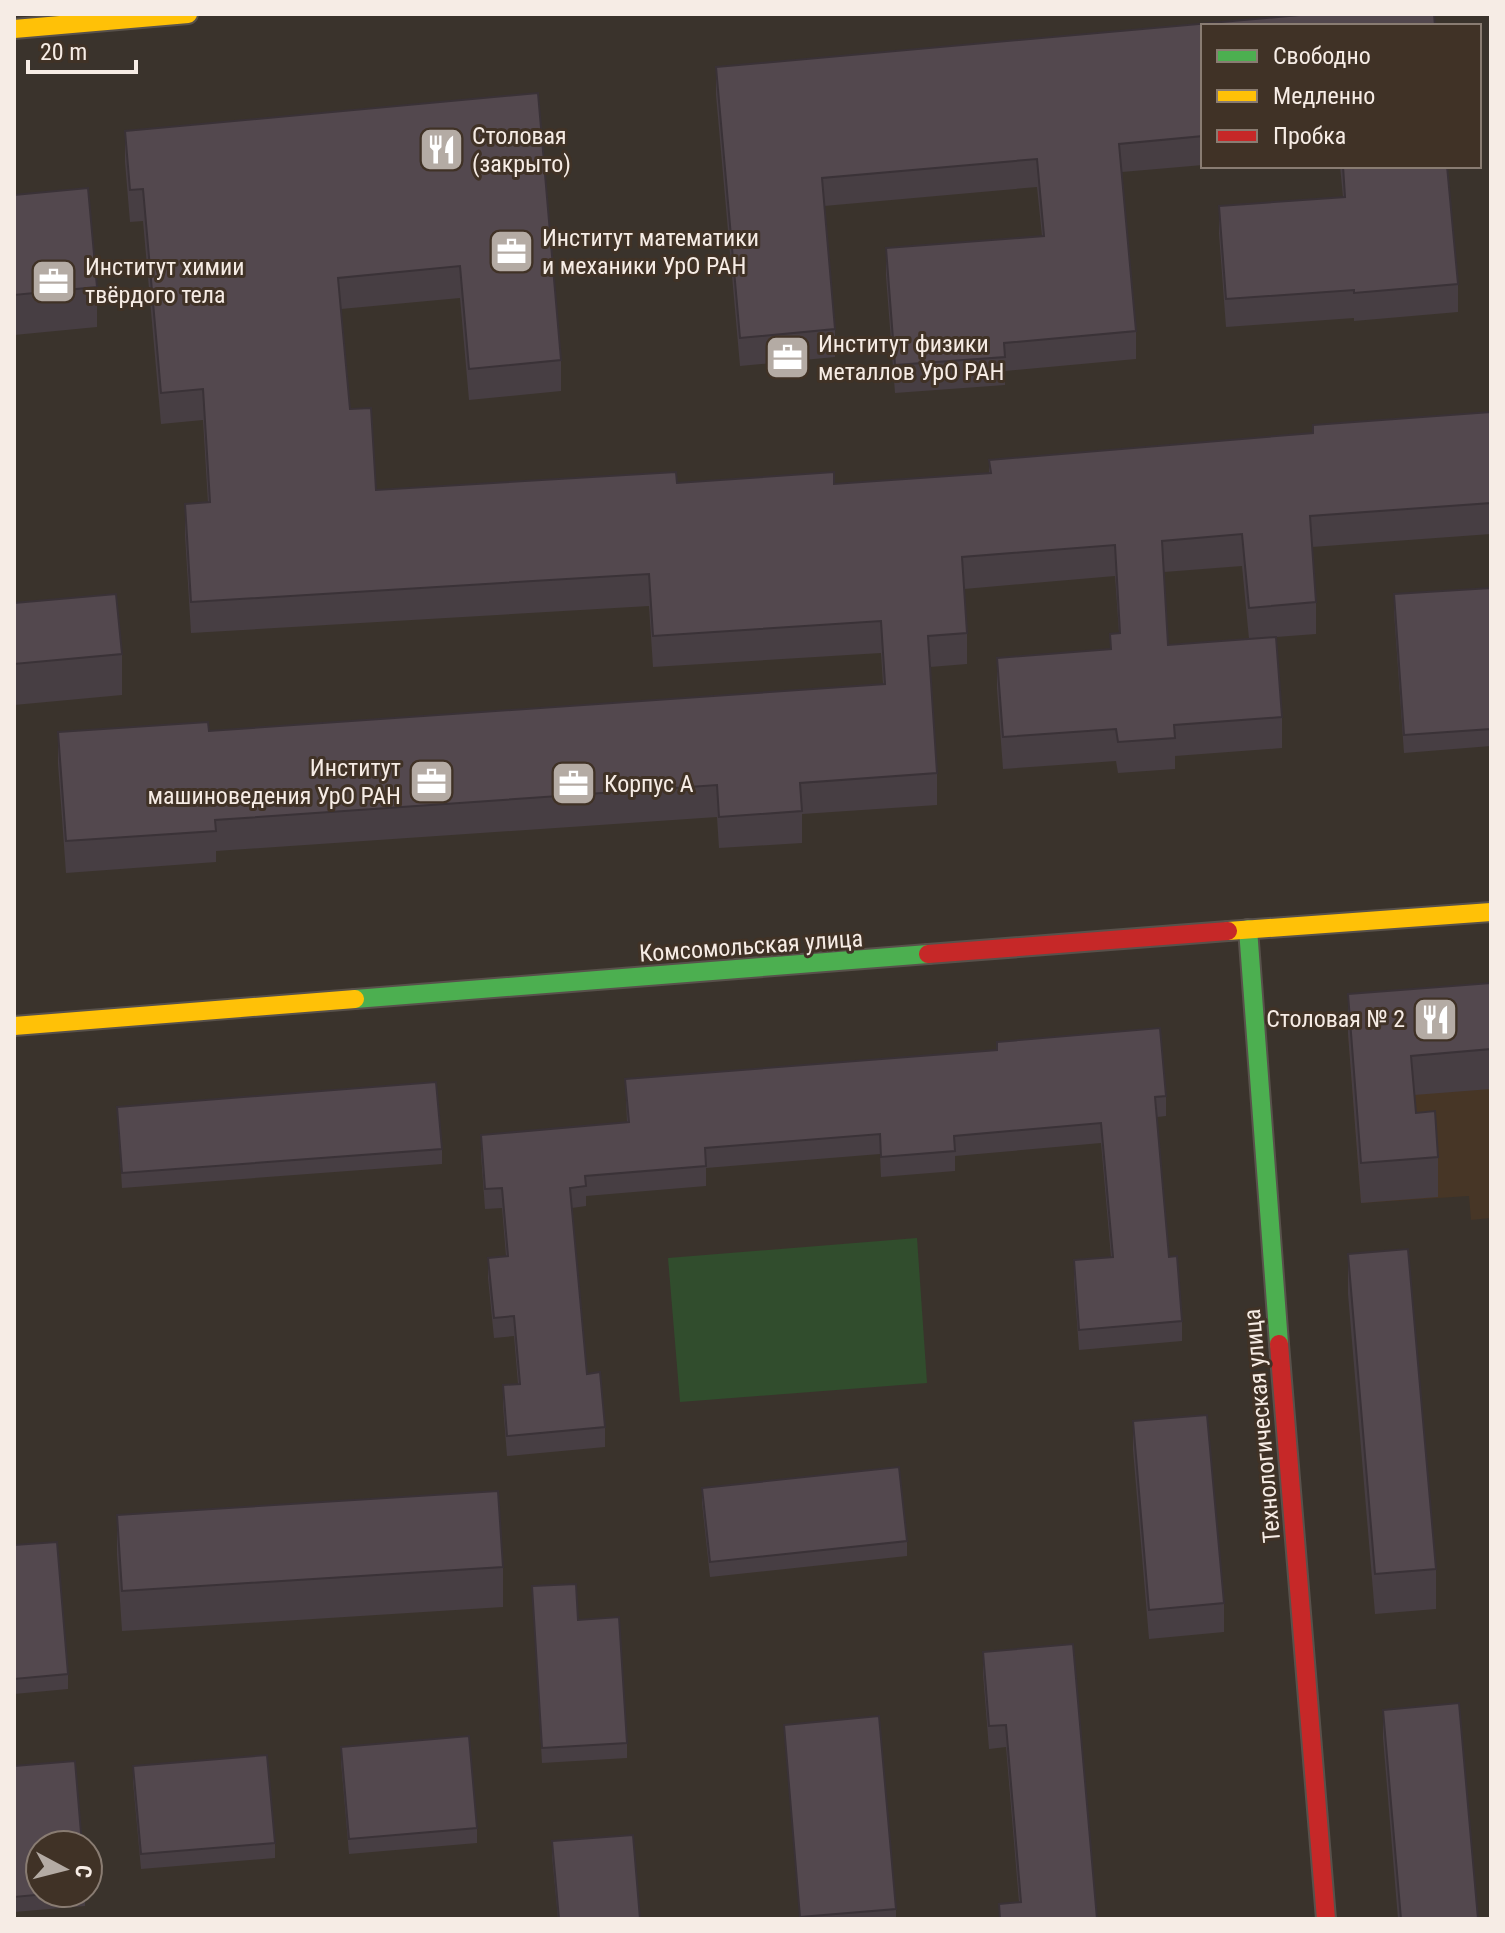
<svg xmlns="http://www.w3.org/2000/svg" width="1505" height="1933" viewBox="0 0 1505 1933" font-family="'Roboto Condensed',sans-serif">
<rect width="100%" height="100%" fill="#3a332c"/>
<path fill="#473626" d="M1491,1023v195l-20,2 -2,-24 -108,7 -13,-169z"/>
<path fill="#314d2d" d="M917,1238l10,145 -247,19 -12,-144z"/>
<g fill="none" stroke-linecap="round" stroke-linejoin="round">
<defs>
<g id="fast">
<path d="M1248,929l31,415"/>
<path d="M355,999l573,-45"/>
</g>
<g id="slow">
<path d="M14,29l174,-15"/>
<path d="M1228,931l263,-19"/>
<path d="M14,1026l341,-27"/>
</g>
<g id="jam">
<path d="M928,954l300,-23"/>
<path d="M1279,1344l47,575"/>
</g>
</defs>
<use href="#fast" stroke="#58514b" stroke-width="22"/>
<use href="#slow" stroke="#58514b" stroke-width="22"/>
<use href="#jam" stroke="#58514b" stroke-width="22"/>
<use href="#fast" stroke="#4caf50" stroke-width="18"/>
<use href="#slow" stroke="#ffc107" stroke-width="18"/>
<use href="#jam" stroke="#c62828" stroke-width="18"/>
</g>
<g fill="#473e43" fill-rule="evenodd">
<path d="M1203,26v139l-81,7 14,159v28l-131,12v14l-110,8 -9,-117v-28l156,-12 -5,-49 -213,19 11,123v28l-95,9 -24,-271v-28z"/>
<path d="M538,93l23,267v31l-92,9 -9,-102 -119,11 9,100 26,81 301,-7 157,1 155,-11v-13l324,-27 178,-21v122l-179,13 4,55v32l-40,3 6,80v31l-107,8v13l-57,4 -2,-12 -113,8 -6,-80v-31l113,-9v-15l9,-1 -4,-57 -151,13 3,44v31l-37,3 7,106v32l-135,9v29l-83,5 -2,-31 -501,34v11l-150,11 -8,-109v-32l151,-1 674,-47 -2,-31 -228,14 -4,-61 -458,27 -6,-98v-31l23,-1 -5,-83 -42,4 -18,-203 -13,1 -5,-60v-31zM1242,566l7,73 -81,6 -4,-73z"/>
<path d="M1340,166h107l11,118v28l-104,9v-3l-128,9 -7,-93v-28l124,-9z"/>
<path d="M14,195l83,92v40l-83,8z"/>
<path d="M1491,588v158l-87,7 -10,-141v-18z"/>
<path d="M14,603l108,51v41l-108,10z"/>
<path d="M1491,983v106l-77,6 2,18 22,44v40l-77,6 -13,-169v-40z"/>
<path d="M997,1042l169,54v20l-9,1 12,140 13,64v20l-103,9 -5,-69v-21l37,-3 -10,-114 -146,13v15l-74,6 -1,-23 -174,14v18l-120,10v10l-14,2 15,166 18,53v20l-98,9 -4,-50v-21l15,-1 -4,-48 -20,2 -6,-60v-20l18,-2 -4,-48 -17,1 -4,-54v-20l146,-13 -2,-43 372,-29z"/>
<path d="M117,1107l325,42v15l-320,24z"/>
<path d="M1348,1254l88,315v40l-61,5 -27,-320z"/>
<path d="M1133,1421l91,182v29l-75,7 -16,-189z"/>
<path d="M702,1488l205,53v15l-197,21 -8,-74z"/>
<path d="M117,1515l386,52v40l-381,24 -5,-76z"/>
<path d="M14,1545l54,129v15l-54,5z"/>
<path d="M532,1586l46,34 49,123v15l-85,5z"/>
<path d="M983,1652l114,267h-98v-15l20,-2 -13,-155 -17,2 -6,-75z"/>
<path d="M1383,1710l95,209h-80l-15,-181z"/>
<path d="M784,1725l112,184v8l-27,2h-69z"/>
<path d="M341,1747l136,81v15l-128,11 -8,-92z"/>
<path d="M14,1766l26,127h45v13l-71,6z"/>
<path d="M133,1766l142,77v15l-134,11 -8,-87z"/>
<path d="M552,1841l88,78h-82l-6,-63z"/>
</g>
<g fill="#53484e" stroke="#3a3237" stroke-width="2">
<path d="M1311,14h123l1,12h-232v110l-84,8 17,187 -132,12 1,14 -110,8 -9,-117 158,-12 -7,-77 -215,19 13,151 -95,9 -24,-271z"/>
<path d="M538,93l23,267 -92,9 -9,-103 -122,12 12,131 21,-1 5,82 300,-18 1,11 157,-11v12l157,-11 -2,-13 324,-27v-8l178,-13v91l-181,13 6,86 -67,6 -7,-74 -80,7 6,104 108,-8 6,80 -108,8 1,13 -57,4 -2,-13 -113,8 -6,-79 114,-9 -1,-15 10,-1 -5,-88 -153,12 5,76 -39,3 9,137 -137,10 2,28 -83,6 -2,-32 -502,35 1,11 -150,10 -8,-109 150,-10 1,9 676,-47 -4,-63 -228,15 -4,-62 -458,28 -6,-98 25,-2 -7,-113 -42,4 -18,-204 -13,1 -5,-59z"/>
<path d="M1343,166h104l11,118 -104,9v-3l-128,9 -7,-93 126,-9z"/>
<path d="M88,188l9,99 -83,8v-100z"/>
<path d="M1491,588v141l-87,6 -10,-141z"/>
<path d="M116,594l6,60 -108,10v-61z"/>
<path d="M1491,983v66l-80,7 5,57 19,-2 3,46 -77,6 -13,-169z"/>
<path d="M1160,1028l6,68 -11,1 14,160 8,-1 5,65 -103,9 -5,-70 39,-3 -12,-134 -147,13 1,15 -74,6 -1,-23 -175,14 1,18 -121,10 1,10 -16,2 17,186 13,-2 5,55 -98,9 -4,-51 17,-1 -6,-68 -20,2 -6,-60 20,-2 -6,-68 -17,1 -4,-54 148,-13 -4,-43 372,-29v-8z"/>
<path d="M436,1082l6,67 -320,24 -5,-66z"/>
<path d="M1408,1249l28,320 -61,5 -27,-320z"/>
<path d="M1207,1415l17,188 -75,7 -16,-189z"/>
<path d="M899,1467l8,74 -197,21 -8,-74z"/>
<path d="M498,1491l5,76 -381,24 -5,-76z"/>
<path d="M57,1542l11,132 -54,5v-134z"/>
<path d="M576,1584l2,36 41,-3 8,126 -85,5 -10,-162z"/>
<path d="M1073,1644l24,275h-97l-1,-15 22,-2 -15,-177 -17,1 -6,-74z"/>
<path d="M1459,1703l19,216h-77l-18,-209z"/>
<path d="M879,1716l17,193 -96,8 -16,-192z"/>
<path d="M469,1736l8,92 -128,11 -8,-92z"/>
<path d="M267,1755l8,88 -134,11 -8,-88z"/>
<path d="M75,1761l7,84h-42v48h18l-44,4v-131z"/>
<path d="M633,1835l7,84h-81l-7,-78z"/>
</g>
<defs>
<symbol id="restaurant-square" viewBox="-11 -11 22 22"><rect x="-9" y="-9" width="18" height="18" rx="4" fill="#b4aba4" stroke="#403226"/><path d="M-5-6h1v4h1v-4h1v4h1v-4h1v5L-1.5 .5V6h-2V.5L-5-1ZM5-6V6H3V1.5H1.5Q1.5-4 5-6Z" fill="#fff"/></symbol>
<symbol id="office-square" viewBox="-11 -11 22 22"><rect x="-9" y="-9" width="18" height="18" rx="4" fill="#b4aba4" stroke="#403226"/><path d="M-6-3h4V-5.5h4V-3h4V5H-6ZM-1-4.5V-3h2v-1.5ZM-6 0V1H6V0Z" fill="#fff"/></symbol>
</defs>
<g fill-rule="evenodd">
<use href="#restaurant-square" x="416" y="124" width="51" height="51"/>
<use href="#office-square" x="486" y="226" width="51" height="51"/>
<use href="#office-square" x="28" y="256" width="51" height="51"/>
<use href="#office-square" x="762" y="332" width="51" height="51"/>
<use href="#office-square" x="406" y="756" width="51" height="51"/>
<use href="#office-square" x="548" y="758" width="51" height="51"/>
<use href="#restaurant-square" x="1410" y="994" width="51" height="51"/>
</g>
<g text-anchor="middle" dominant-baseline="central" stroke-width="6" stroke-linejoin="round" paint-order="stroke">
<g font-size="24" fill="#f6ece5" stroke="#403226" text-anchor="start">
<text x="472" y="136">Столовая<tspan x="472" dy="28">(закрыто)</tspan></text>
<text x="542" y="238">Институт математики<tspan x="542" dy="28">и механики УрО РАН</tspan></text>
<text x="85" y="267">Институт химии<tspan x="85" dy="28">твёрдого тела</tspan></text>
<text x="818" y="344">Институт физики<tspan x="818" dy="28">металлов УрО РАН</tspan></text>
<text x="401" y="768" text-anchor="end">Институт<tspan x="401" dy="28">машиноведения УрО РАН</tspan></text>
<text x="604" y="784">Корпус А</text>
<text x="1405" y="1019" text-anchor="end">Столовая № 2</text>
</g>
<g font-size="24" fill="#f6ece5" stroke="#403226">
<text transform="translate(751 946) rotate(-4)">Комсомольская улица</text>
<text transform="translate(1262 1426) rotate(-95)">Технологическая улица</text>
</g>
</g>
<rect width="1505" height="1933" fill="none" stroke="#f6ece5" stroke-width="32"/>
<rect x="1201" y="24" width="280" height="144" fill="#403226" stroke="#897c72" stroke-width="2"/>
<rect x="1217" y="50" width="40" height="12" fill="#4caf50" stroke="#897c72" stroke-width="2"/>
<text x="1273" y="64" font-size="24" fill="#f6ece5">Свободно</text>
<rect x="1217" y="90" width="40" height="12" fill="#ffc107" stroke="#897c72" stroke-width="2"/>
<text x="1273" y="104" font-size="24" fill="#f6ece5">Медленно</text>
<rect x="1217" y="130" width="40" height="12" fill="#c62828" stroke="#897c72" stroke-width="2"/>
<text x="1273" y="144" font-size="24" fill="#f6ece5">Пробка</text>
<g transform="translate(64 1869) rotate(97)"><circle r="38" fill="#403226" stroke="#897c72" stroke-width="2"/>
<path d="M0-6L14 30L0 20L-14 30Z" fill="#b4aba4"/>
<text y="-12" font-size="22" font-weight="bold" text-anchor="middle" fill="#f6ece5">С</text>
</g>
<path d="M28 60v12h108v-12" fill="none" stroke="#f6ece5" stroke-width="4"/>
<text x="40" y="60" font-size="24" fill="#f6ece5" stroke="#403226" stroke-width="6" paint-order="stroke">20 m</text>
</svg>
